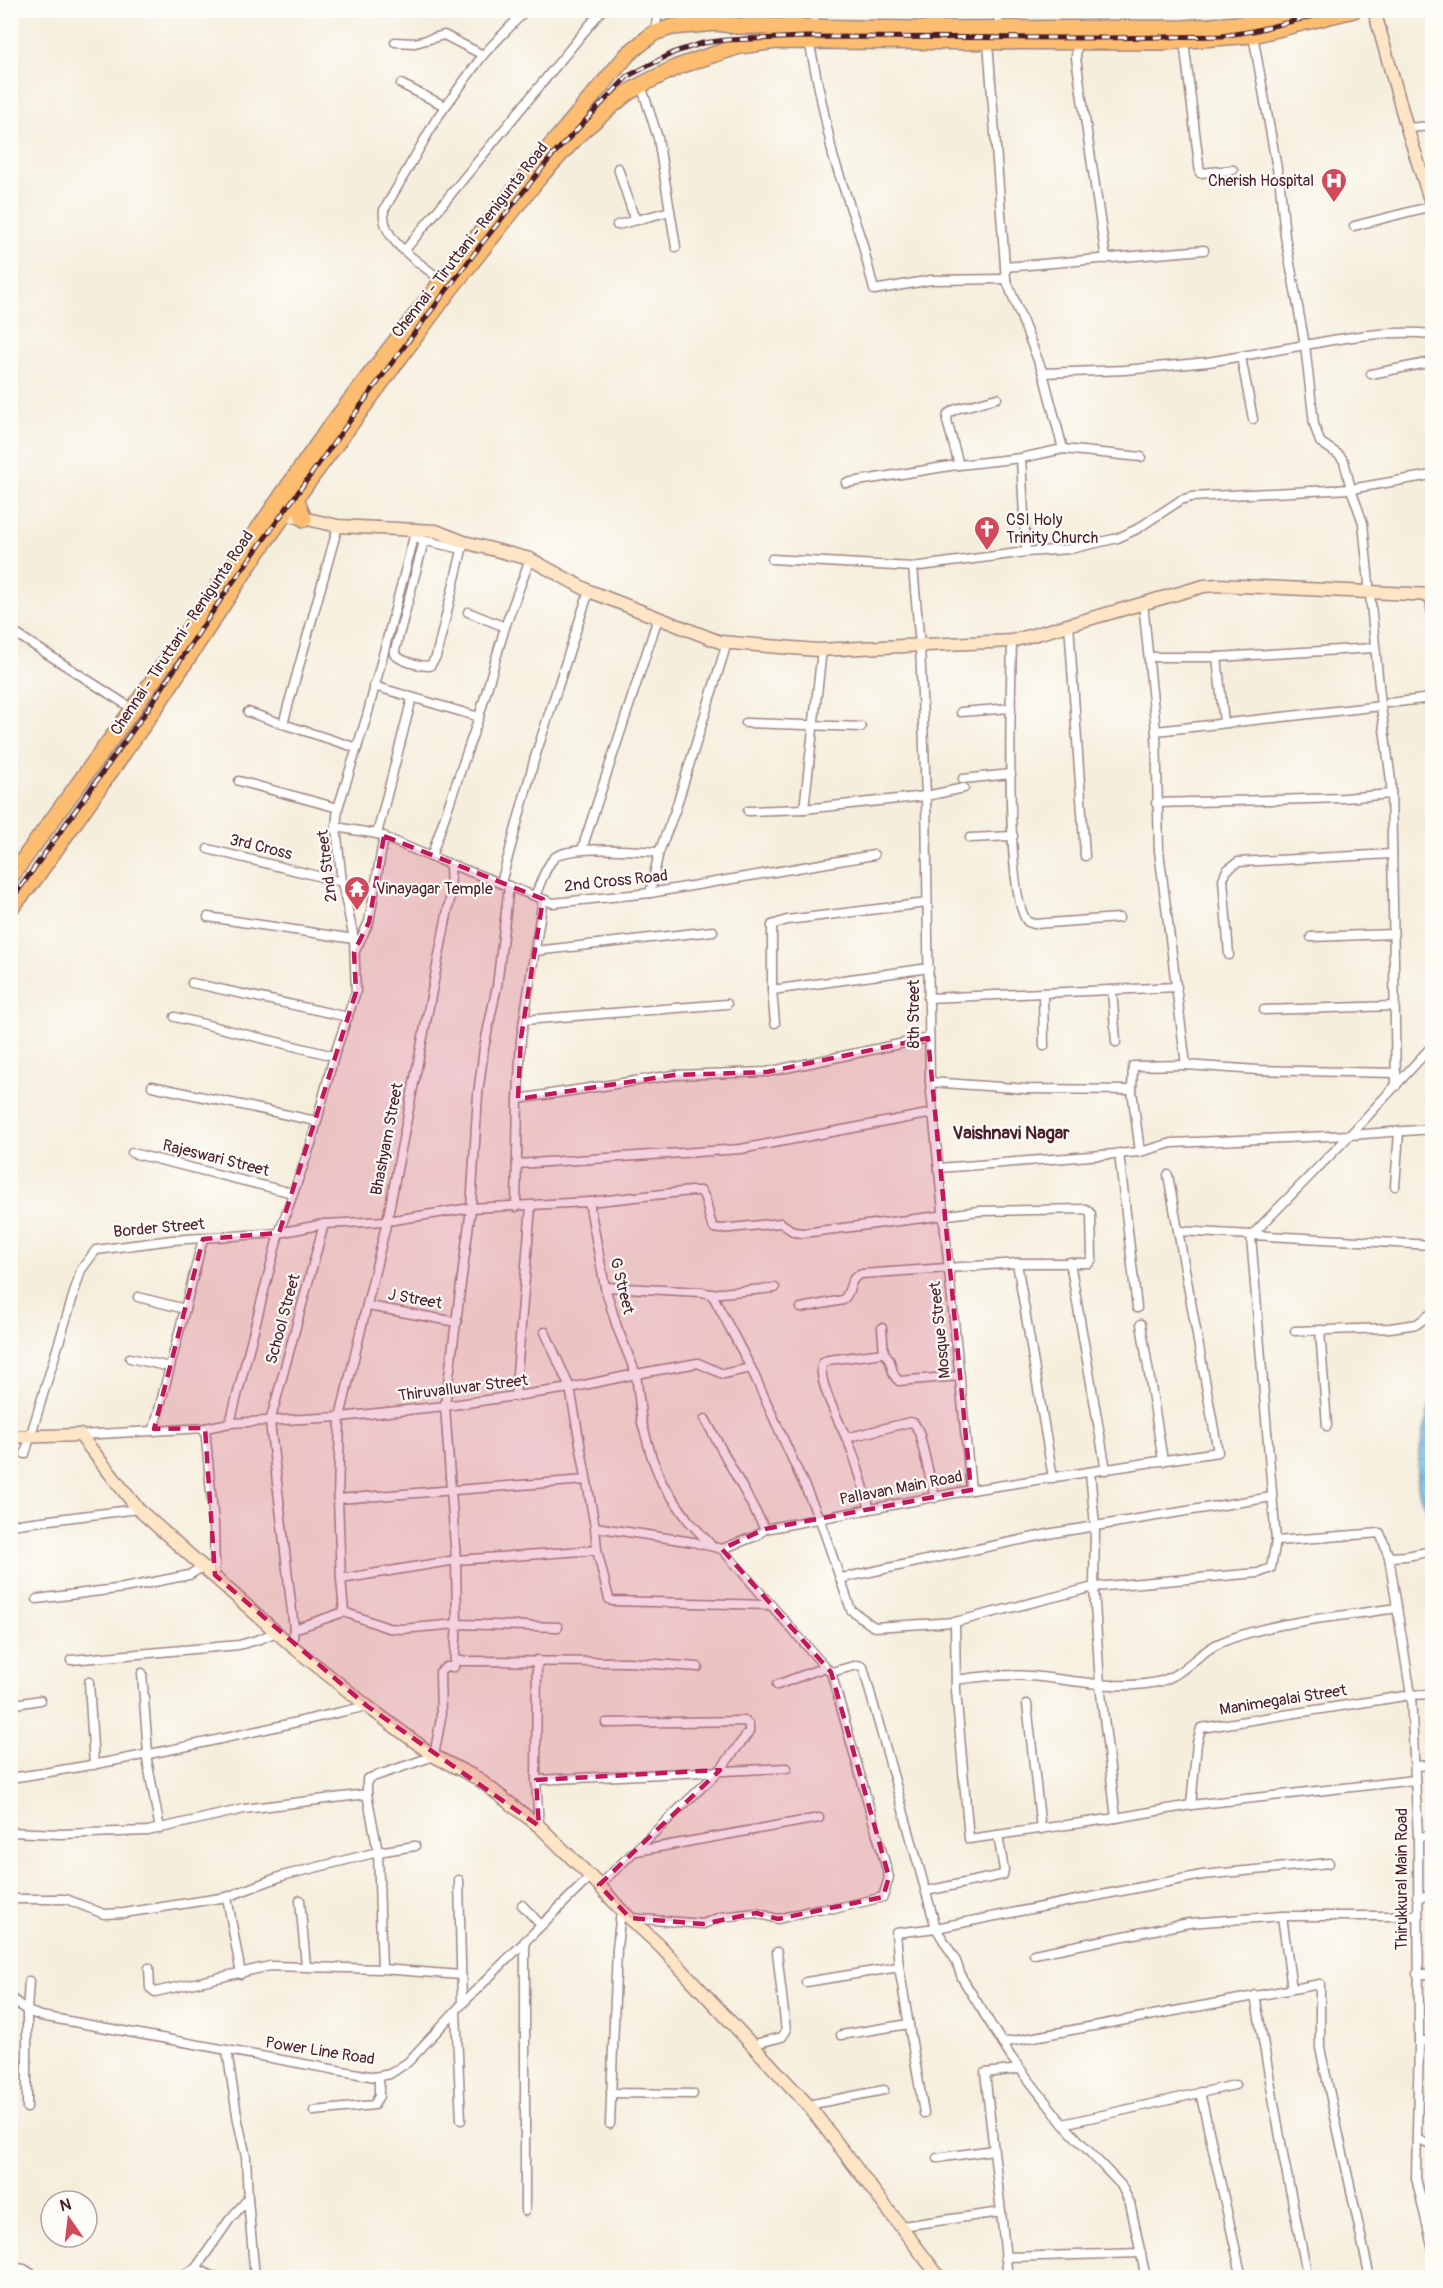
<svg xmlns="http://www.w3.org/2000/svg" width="1443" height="2288" viewBox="0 0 1443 2288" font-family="Pangolin,sans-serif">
<defs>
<pattern id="water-waves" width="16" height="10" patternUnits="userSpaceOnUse" patternTransform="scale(1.5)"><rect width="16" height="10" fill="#70bbe9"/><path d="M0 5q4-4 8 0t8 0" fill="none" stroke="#62a0c8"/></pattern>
</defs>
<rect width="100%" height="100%" fill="#fdfcf7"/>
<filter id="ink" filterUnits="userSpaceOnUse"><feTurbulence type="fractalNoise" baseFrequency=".0167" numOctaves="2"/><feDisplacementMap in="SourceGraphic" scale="12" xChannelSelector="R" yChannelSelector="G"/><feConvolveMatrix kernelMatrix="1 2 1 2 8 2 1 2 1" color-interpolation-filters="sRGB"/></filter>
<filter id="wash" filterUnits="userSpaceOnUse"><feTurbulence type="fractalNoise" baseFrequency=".008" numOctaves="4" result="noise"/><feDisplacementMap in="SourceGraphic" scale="24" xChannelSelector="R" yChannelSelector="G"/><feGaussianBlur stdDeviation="1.35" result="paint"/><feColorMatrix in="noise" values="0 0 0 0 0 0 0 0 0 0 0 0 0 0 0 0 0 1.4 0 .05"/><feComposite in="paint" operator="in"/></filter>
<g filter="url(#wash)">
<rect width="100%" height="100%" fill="#f5eedc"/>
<path fill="url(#water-waves)" stroke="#5d6d8a" stroke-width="1.5" d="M1432,1397v115c-29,-16 -6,-89 0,-115z"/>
</g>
<g filter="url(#ink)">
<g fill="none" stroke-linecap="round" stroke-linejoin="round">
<defs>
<g id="street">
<path d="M814,27l1,-17"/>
<path d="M998,29l1,-19"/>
<path d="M654,33l5,-23"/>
<path d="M809,41l24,115 29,86 12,48 57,-10 75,-1"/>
<path d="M1184,41l16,132 33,-3"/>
<path d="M395,42l20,1 29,-8 39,20"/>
<path d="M988,42l18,237 37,94 82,-3 83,-8 97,-17 -20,-109 -5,-51 -27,-150"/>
<path d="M1077,42l-1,16 30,201"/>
<path d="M401,84l44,22"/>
<path d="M1407,128l25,-2"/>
<path d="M618,168l15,46 4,6 33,-9 -12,-73 -17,-53"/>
<path d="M670,211l6,36"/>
<path d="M617,225l20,-5"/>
<path d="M1354,226l78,-20"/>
<path d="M405,250l197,-240"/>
<path d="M1005,267l199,-17"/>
<path d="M442,281c-22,-19 -62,-40 -58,-71l53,-92 46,-63 43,-45"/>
<path d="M1241,357l12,62"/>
<path d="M1371,374l61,-12"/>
<path d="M1063,449l78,8"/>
<path d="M1021,458l5,94"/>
<path d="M959,465l-12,-44 1,-7 8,-5 41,-11"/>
<path d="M846,483l104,-17 71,-8 42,-9 -20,-76"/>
<path d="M338,526l-55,198 74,24"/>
<path d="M421,540l41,9"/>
<path d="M424,541l-30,113c8,8 26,12 36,12l6,-9 28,-115"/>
<path d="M772,559l141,8 113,-15 44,-3 48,-11 19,-9 44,-29 10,-3 160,-8 80,-14"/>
<path d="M913,567l7,79 6,150 4,286 41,408"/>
<path d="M1430,595l2,23"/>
<path d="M1143,603l13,128"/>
<path d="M468,612l37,15"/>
<path d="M1069,624l16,232"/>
<path d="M10,630l126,81"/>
<path d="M1012,641c-1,42 -8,259 16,281l6,2 85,-6"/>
<path d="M822,650l-18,159 122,-13 38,-8"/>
<path d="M1149,657h68l158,-9"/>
<path d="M1217,657l7,66"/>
<path d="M374,686l105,31"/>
<path d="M1389,703l43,-5"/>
<path d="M1381,706l-225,25 3,120 27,214 71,5 139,3"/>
<path d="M248,712l35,12"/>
<path d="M961,712l50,-4"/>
<path d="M746,723l115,4"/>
<path d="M963,779l48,-5"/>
<path d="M239,781l99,27"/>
<path d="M1156,803l188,-5 47,-4"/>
<path d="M748,811l56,-2"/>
<path d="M336,827l41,7 54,23 122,46 97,-10 224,-38"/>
<path d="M377,834l35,-136"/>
<path d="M970,838l43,-2"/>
<path d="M208,849l134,33"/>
<path d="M582,849l76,-231"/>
<path d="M431,857l48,-140 26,-90 25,-68"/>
<path d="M450,864l1,30 -64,327 -47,196 -2,82 3,80 115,-19 141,-10 -2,-23 -25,-139 -25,-56"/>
<path d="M501,883l34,-126 54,-166"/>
<path d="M650,893l9,-41 16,-41 52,-168"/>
<path d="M535,896c5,-11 10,-29 19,-38 15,-14 83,-7 105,-6"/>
<path d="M208,917l146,22"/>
<path d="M1311,937l82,-3"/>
<path d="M355,951l14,-29 15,-86"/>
<path d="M535,951l178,-20"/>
<path d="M1229,955l-6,-76 4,-9 11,-8 154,-8"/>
<path d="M192,983l156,34"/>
<path d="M772,990l157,-22"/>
<path d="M1112,990l4,52"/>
<path d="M1043,993l1,53"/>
<path d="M928,998l249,-11"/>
<path d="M1264,1010l131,-4"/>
<path d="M175,1017l159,39"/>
<path d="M524,1020l203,-16"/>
<path d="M775,1023l-3,-33v-65l15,-5 140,-17"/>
<path d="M930,1082l97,7 105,1"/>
<path d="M152,1086l164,35"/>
<path d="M1396,1086l-5,-305 -10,-75 -18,-183 -12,-34 -7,-28 -5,-6 -19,-13 -6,-18 -9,-79c43,-8 84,-15 127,-11"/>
<path d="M518,1099l3,-61 22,-139"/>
<path d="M1140,1152l-8,-62 1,-24 53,-1"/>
<path d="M132,1153l161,40"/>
<path d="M1119,1153l18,155"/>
<path d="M517,1164l224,-15 192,-36"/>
<path d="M939,1168l201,-16 32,-9 178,-8 82,-89"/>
<path d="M1395,1186l4,-54"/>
<path d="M589,1202l16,85 12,40 19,47 6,49 10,35 10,25 26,37 23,25"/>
<path d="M516,1207l2,-108 156,-24 93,-3 161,-34"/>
<path d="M1179,1231l253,14"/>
<path d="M1070,1262l36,208"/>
<path d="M1017,1263l36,215"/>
<path d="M605,1287l97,5 8,2 4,4 37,70 69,152 31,90 23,17 81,-5 139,-35 164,-14 13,-5 5,-27 -25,-305 99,-101 82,-6"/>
<path d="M710,1294l65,-6"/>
<path d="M138,1297l47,12"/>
<path d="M368,1306l89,16"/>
<path d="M1141,1324l22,137"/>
<path d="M882,1328l2,25"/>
<path d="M1320,1330l7,96"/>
<path d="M1295,1331l95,-3 27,-4 15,-11"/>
<path d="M130,1358l40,9"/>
<path d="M515,1397l16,-191"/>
<path d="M705,1419l60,110"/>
<path d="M230,1423l110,-6 105,-11 125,-18 66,-14 62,-11 25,11 28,-6"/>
<path d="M205,1428l9,96 1,51"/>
<path d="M154,1429l49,-190"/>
<path d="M80,1435l125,-7 25,-5 49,-190 45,-9 63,-3 84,-13 118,-6 102,-11h10c9,12 5,25 13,37l6,1 61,-6 13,9 9,1 176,-22 107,-2 5,5 1,45 -3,4h-72l-155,11c-15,4 -9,17 -19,26l-42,8"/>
<path d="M846,1438l64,-16 4,1 5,9 16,66"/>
<path d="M25,1454l56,-184 15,-20 76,-10 107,-7 32,-89 23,-88 22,-64 -2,-53 -12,-57 -6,-55 2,-19 29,-92 49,-187"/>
<path d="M1090,1472l5,54 -1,61 6,98 16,133"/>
<path d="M338,1499l248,-19"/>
<path d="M870,1509c-6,-19 -11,-39 -18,-58 -7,-19 -37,-71 -29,-88l5,-3 56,-7c10,7 5,21 15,28l61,-5"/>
<path d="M10,1525l128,-16"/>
<path d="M595,1527l98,15 29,7 34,-13 9,-7 206,-39 247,-38 -50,-277"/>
<path d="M1276,1541l104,-8 9,24"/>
<path d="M722,1549l103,118 6,5 27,-7 5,2 73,261 20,33 6,17 49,79 52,67 58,61 9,18 16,75"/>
<path d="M597,1550l12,49 3,2 159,4"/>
<path d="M1432,1551l-25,5 -18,1 22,138 7,142 1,204 -3,137 16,68"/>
<path d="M842,1578l211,-45 219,-36"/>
<path d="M37,1599l87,-11 65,-13 15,-9"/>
<path d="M344,1612l44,16 14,1 55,-5 101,3"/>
<path d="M955,1622l1,68 13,149 147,-21 75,-13 224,-25"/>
<path d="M294,1629l50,-17 -3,-33"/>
<path d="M292,1646l2,-17 -24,-207 54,-198"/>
<path d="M71,1660l168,-15 21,-6 16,-7"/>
<path d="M537,1660l-1,120 3,46"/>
<path d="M455,1661l173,1 70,5"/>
<path d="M142,1673l6,80"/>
<path d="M956,1680c25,-4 48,-6 73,-4 42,3 85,15 128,6 26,-5 41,-31 65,-40 55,-22 117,-25 175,-34"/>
<path d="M89,1682l5,83"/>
<path d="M777,1685l48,-18"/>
<path d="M1027,1704l14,125"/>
<path d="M10,1705l30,-5"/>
<path d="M146,1754l14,75"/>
<path d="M1415,1766l17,-1"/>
<path d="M10,1778c121,-17 239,-45 357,-72"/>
<path d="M536,1780l251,-12"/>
<path d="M1191,1805l6,-62 4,-15 210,-33 21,-1"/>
<path d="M10,1832l50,2 88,-3 96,-22 123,-15"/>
<path d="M1418,1837l14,-1"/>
<path d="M637,1851l182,-33"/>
<path d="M459,1880l3,124"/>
<path d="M599,1885l121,-115 29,-38v-7l-4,-4 -139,2"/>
<path d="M926,1891l77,-16 1,-5 -6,-35"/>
<path d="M227,1897l14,77"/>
<path d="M1417,1897l15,-1"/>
<path d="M10,1899h56l38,15 20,-1 103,-16 55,-21 96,-24 37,-6"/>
<path d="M300,1900l6,66"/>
<path d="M522,1905l19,20"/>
<path d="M1282,1916l10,73"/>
<path d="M630,1918l73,6 18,-7 35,-4 22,6 39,-10 21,-1 45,-11 6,-20 -58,-205"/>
<path d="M525,1941v270"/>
<path d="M1034,1954l155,-31 93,-7h136"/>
<path d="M149,1968l1,20 5,4 115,-26 112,3 79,6"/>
<path d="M382,1969l-4,-117 -11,-58v-15l67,-23 7,-38 -1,-46 6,-5h8l3,-43 -1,-64 -11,-154 26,-198 7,-114 6,-46 13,-62 12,-100"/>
<path d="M1417,1974h15"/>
<path d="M806,1982l93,-15"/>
<path d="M1255,1995l29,165 24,118"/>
<path d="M10,1997l17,14 14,5 334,61 15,-3 18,-12 54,-58 127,-126"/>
<path d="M456,2011l5,109"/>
<path d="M841,2035l68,-11"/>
<path d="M1419,2041h13"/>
<path d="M1002,2043l318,-59v64l50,230"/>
<path d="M751,2045l31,-8 4,-6 -9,-79"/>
<path d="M1200,2092l42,186"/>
<path d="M611,2093l82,1"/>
<path d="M808,2105l76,-15"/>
<path d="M27,2108v-97l2,-30"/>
<path d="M314,2111l60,-6 5,-9v-20"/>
<path d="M924,2113l-25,-146 -3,-34 40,-5 266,-53 127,-12"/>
<path d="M610,2124l7,-176 4,-38"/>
<path d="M1063,2124l172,-39"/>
<path d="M1417,2139l15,7"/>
<path d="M937,2158l56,-8"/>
<path d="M248,2199l7,79"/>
<path d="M1001,2212l7,66"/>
<path d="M902,2226l99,-14 -16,-139 35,-4"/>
<path d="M1005,2257l136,-4"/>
<path d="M10,2267l14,2 14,9"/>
<path d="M196,2268l20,10"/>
<path d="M177,2278l19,-10 34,-49 18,-20 -2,-42 -8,-36 -11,-70"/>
</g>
<g id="secondary">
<path d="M1374,10l33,118 25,78"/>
<path d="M279,511l6,3 53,12 98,5 28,11 66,17 59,32 131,51 97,8 195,-9 192,-55 14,-1 214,10"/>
<path d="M10,1437l70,-2 58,74 154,137 75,60 67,50 43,22 62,48 60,59 22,25 38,35 149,160 132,173"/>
</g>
<g id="highway">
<path d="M296,498l8,21"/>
<path d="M10,878l123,-169 194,-278 115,-150 92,-115 94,-112 26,-21 18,-6 45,-4 20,3 177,3 270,-1 68,-5 48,-13"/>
<path d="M10,909l23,-28 122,-173 97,-148 44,-62 155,-210 91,-114 41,-44 43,-36 15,-9 36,-18 32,-11 31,-10 36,-5 387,1 90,-7 101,-25"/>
</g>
</defs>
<use href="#street" stroke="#a08684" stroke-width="11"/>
<use href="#secondary" stroke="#a08684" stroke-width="15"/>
<use href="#highway" stroke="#a08684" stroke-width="18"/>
<use href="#street" stroke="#fff" stroke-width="8"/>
<use href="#secondary" stroke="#fee5c5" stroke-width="12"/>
<use href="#highway" stroke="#fcbd6f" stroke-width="15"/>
<defs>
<path id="rail" d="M10,902l138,-193 77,-116 166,-229 92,-122 69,-86 76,-80 47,-24 28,-9 23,-3 79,-3 298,1 119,-2 31,-5 85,-21"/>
</defs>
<use href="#rail" stroke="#4a1f2b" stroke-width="5"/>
<use href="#rail" stroke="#fdfcf7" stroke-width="3" stroke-dasharray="9" stroke-linecap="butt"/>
</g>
</g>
<path fill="#c2185b" fill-opacity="0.2" stroke="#c2185b" stroke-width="4.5" stroke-dasharray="12 8" stroke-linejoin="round" d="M384,836l159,63 -22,139 -3,61 156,-24 93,-3 161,-34 43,452 -206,39 -43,20 109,123 58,205 -6,20 -105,22 -22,-6 -53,11 -73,-6 -31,-33 121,-115 -184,10 3,46 -172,-120 -152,-131 -10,-147 -51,1 49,-190 76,-6 77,-241 -2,-40 15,-30z"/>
<defs>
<symbol id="hospital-pin" viewBox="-11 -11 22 30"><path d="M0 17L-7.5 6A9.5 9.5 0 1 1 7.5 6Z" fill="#d1495b" stroke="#fdfcf7"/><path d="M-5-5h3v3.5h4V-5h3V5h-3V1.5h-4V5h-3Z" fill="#fff"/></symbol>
<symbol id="church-pin" viewBox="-11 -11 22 30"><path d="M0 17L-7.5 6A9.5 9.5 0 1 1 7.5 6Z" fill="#d1495b" stroke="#fdfcf7"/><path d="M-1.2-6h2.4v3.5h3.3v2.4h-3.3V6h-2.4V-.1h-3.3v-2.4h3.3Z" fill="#fff"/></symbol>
<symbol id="temple-pin" viewBox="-11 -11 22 30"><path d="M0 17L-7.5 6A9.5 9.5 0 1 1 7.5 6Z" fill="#d1495b" stroke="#fdfcf7"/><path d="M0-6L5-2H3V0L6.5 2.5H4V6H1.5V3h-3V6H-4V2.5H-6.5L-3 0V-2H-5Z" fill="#fff"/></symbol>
</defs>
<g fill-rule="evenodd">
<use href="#hospital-pin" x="1319" y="166" width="30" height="40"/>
<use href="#church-pin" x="972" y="514" width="30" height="40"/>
<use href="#temple-pin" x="342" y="874" width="30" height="40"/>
</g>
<g text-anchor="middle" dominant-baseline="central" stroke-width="4.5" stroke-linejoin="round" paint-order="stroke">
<g font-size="16" fill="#4a1f2b" stroke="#fdfcf7" text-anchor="start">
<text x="1314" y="181" text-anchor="end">Cherish Hospital</text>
<text x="1006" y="520">CSI Holy<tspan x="1006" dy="18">Trinity Church</tspan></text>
<text x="376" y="889">Vinayagar Temple</text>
</g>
<g font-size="16" fill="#4a1f2b" stroke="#fdfcf7">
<text transform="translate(470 240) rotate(-52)">Chennai - Tiruttani - Renigunta Road</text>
<text transform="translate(182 633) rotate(-56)">Chennai - Tiruttani - Renigunta Road</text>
<text transform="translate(261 847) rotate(14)">3rd Cross</text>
<text transform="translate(327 866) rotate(-97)">2nd Street</text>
<text transform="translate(616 881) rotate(-6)">2nd Cross Road</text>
<text transform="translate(914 1014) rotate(-90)">8th Street</text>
<text transform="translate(387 1139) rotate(-79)">Bhashyam Street</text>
<text transform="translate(216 1158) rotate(14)">Rajeswari Street</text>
<text transform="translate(159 1228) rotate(-5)">Border Street</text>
<text transform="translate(622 1286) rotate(76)">G Street</text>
<text transform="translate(415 1299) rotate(10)">J Street</text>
<text transform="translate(283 1319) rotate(-75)">School Street</text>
<text transform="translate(940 1330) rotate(-96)">Mosque Street</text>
<text transform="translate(463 1388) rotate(-7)">Thiruvalluvar Street</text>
<text transform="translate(901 1488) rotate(-11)">Pallavan Main Road</text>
<text transform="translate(1283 1700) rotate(-9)">Manimegalai Street</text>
<text transform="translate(1402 1879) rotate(-90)">Thirukkural Main Road</text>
<text transform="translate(320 2051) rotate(9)">Power Line Road</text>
</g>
<g font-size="18" font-weight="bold" fill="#4a1f2b" stroke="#fdfcf7">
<text x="1011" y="1133">Vaishnavi Nagar</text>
</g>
</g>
<rect width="1443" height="2288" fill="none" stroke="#fdfcf7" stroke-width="36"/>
<g transform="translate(69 2219) rotate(346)"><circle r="28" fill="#fdfcf7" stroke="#b5a4a5" stroke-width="1.5"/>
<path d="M0-4.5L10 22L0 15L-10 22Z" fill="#d1495b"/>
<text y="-9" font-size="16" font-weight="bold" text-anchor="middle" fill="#4a1f2b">N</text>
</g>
</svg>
